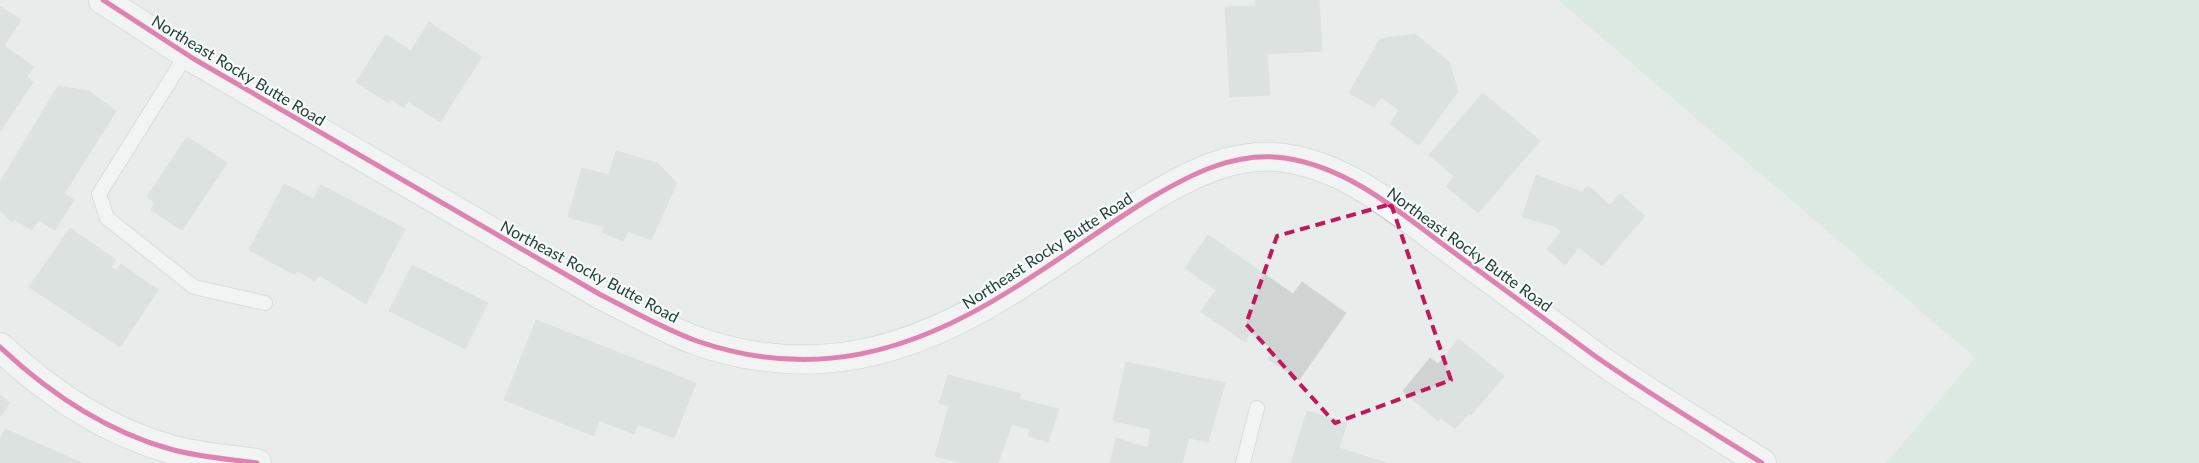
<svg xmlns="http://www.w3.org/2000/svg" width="2199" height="463" viewBox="0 0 2199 463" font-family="Lato,sans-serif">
<rect width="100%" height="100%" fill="#e8edeb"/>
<path fill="#d1e6d8" d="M1558,0h641v463h-313l89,-105z"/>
<g fill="#cfd4d2" stroke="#d1d6d4">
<path d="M1255,0h64l3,51 -55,3 3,41 -40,2 -5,-90 31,-1z"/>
<path d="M0,6l21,14 -17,26 30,21 -8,10 7,5 -33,50z"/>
<path d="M429,22l53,35 -42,65 -32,-21 -4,7 -13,-9 -2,4 -33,-21 30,-47 25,16z"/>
<path d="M1415,34l34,28 9,29 -39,54 -29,-21 9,-14 -18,-13 -7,10 -25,-14 31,-54z"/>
<path d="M58,86l31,5 27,20 -52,83 10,6 -19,30 -17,-10 -6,10 -18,-11 -2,3 -12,-12v-28z"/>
<path d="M1483,93l57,48 -62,72 -32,-27 8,-10 -25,-21z"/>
<path d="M187,137l40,26 -45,67 -31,-20 4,-7 -8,-6z"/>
<path d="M616,151l41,12 20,20 -26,57 -23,-9 -5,10 -21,-9 2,-5 -36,-10 14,-49 27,7z"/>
<path d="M1536,175l46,17 6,-6 22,19 10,-11 25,22 -43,50 -23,-19 -14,18 -18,-16 14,-17 -6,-6 -33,-9z"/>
<path d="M284,184l29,15 8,-14 84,44 -39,75 -47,-29 -4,6 -18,-10 -2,4 -46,-25z"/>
<path d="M70,228l46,32 -5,7 6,4 4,-7 37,26 -38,57 -91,-60z"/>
<path d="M1208,235l85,59 9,-12 44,31 -47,67 -31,-21 6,-9 -24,-17 -5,9 -44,-30 15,-22 -31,-22z"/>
<path d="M412,265l76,38 -23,46 -76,-38z"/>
<path d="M536,320l160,63 -22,55 -36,-14 -4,10 -35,-14 -5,16 -90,-36z"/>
<path d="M1459,339l45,37 -33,39 -2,-2 -14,16 -14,-11 -3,3 -35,-30 27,-33 8,6z"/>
<path d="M1126,362l99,21 -17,59 -19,-4 -7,25h-72l6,-25 32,10 3,-19 -38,-8z"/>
<path d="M948,375l73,19 -2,5 40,10 -11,33 -20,-6 2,-7 -18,-5 -14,39h-36l-27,-7 14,-50 -10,-3z"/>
<path d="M0,395l10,8 -10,14z"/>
<path d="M1307,411l40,12 -8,25 48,15h-96z"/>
<path d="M5,429l77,34h-82v-23z"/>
</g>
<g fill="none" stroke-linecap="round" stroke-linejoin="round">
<defs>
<g id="lane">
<path d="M186,55l-87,139 8,24 87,69 71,16"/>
<path d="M1243,463l14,-55"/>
</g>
<g id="secondary">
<path d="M103,0l91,59 407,236c32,16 63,34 96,46 115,40 214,12 314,-51 47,-29 91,-62 138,-91 42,-25 86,-48 136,-41 67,10 119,58 171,96 46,34 92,68 139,102 54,38 111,72 167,107"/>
<path d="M0,347c48,45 106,84 170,102 28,8 58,10 87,14"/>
</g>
</defs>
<use href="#lane" stroke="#c5cac8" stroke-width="16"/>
<use href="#secondary" stroke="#c3cbc8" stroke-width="30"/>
<use href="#lane" stroke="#fcfcfc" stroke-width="14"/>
<use href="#secondary" stroke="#fcfcfc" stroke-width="28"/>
<defs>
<g id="cycleway">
<path d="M103,0l91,59 407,236c32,16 63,34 96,46 115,40 214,12 314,-51 47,-29 91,-62 138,-91 42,-25 86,-48 136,-41 67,10 119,58 171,96 46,34 92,68 139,102 54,38 111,72 167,107"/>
<path d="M0,347c48,45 106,84 170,102 28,8 58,10 87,14"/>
</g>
</defs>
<use href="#cycleway" stroke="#f7fbf9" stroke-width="8"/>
<use href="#cycleway" stroke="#d6006c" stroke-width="5"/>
</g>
<path d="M0 0H2199V463H0ZM1391,204l60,176 -116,43 -89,-99 31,-88z" fill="#e8edeb" fill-opacity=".55" fill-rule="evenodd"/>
<path fill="none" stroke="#c2185b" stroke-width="4" stroke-dasharray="10 6" stroke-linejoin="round" d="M1391,204l60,176 -116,43 -89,-99 31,-88z"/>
<g text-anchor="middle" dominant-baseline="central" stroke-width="4.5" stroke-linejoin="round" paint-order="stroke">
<g font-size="16" fill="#24423a" stroke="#f7fbf9">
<text transform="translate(239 70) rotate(31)">Northeast Rocky Butte Road</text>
<text transform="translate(1470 249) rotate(36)">Northeast Rocky Butte Road</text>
<text transform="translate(1047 250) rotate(-33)">Northeast Rocky Butte Road</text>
<text transform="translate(590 271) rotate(28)">Northeast Rocky Butte Road</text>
</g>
</g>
</svg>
